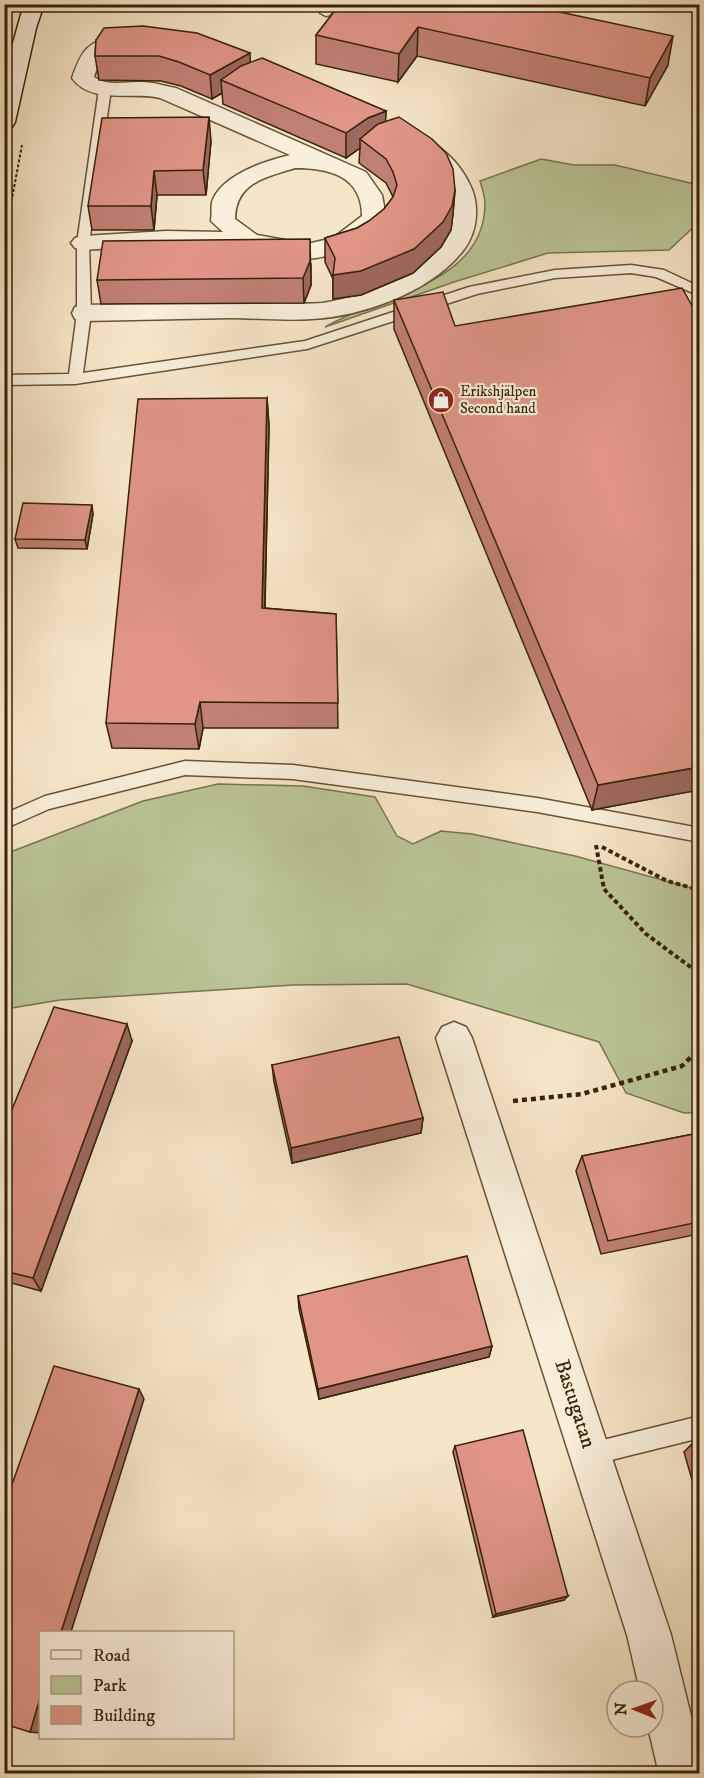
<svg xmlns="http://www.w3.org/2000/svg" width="704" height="1778" viewBox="0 0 704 1778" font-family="'IM FELL DW Pica',serif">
<rect width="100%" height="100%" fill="#f6e6c8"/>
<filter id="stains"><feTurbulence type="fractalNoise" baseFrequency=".00333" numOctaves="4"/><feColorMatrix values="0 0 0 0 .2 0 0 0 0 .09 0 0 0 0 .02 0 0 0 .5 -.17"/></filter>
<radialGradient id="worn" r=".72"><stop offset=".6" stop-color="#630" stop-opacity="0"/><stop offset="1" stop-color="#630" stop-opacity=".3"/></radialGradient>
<g fill="#bbc597" stroke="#79744e" stroke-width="1.5">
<path d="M541,159l33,6h41l84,20v37l-30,28 -121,3 -94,29 -129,45c55,-33 160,-41 160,-124 0,-7 -3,-15 -5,-22z"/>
<path d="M218,784l85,2 72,11 22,39 16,8 28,-13 31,3 103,22 124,34v222l-15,1 -58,-20 -27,-51 -192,-58 -114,1 -233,15 -55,9v-155l138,-53z"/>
</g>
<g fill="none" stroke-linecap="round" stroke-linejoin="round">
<defs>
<g id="lane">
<path d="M326,4h11l-7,11 -4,1 -6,-3z"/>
<path d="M105,86l6,3 -22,154 2,70 -8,60 222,-32 164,-54 86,-17 76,-5 33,5 36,17v9l-44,-19 -25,-4 -76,5 -78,16 -170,55 -232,35 -71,1v-10l65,-1 8,-61v-70l22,-154z"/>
<path d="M185,761l108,4 244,33 163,30v14l-163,-30 -244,-33 -108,-4 -136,34 -45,20v-15l41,-18z"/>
<path d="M700,1416v22l-109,27 -8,-3 -3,-8 3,-8 8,-3z"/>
</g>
<g id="street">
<path d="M117,37l30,2 3,4 -3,4c-31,8 -40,-9 -53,30 14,10 32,4 48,5 11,0 23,4 34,6l190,84 16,23 4,22c-16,23 -42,37 -70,41 -27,4 -58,-9 -86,-11 -49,-4 -98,0 -147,3l-8,-2 -4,-5 4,-5 8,-2 83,-5 57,1 -12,-11c1,-6 0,-13 1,-19 9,-27 53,-41 78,-47l-130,-57c-27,-7 -69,7 -88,-20 9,-26 15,-38 45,-41zM295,168c34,0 67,8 67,48l-29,22 -26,6 -50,-9 -22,-16c1,-37 30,-41 60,-51z"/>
<path d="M420,138c21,6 40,26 49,45 11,20 9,47 -4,65 -31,43 -101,68 -153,71 -27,2 -55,-1 -82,-1 -49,1 -97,2 -146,3l-9,-2 -3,-6 3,-6 9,-2c56,-1 113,-3 169,-3 23,0 46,3 69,1 54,-8 154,-44 127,-115 -8,-21 -29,-26 -40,-43l3,-5z"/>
<path d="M454,1022l12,5 6,11 199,597 29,117v22h-41l-11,-47h5v-36h-13l-13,-56 -191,-597 6,-11z"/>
</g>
<path id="secondary" d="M24,4h20l-8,24 -21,94 -3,5 -8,1v-53z"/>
</defs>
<use href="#lane" stroke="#675336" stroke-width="3"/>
<use href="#street" stroke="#675336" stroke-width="3"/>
<use href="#secondary" stroke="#372206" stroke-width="3"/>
<path stroke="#372206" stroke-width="2" stroke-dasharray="3 2" stroke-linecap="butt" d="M4,241l18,-96"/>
<g stroke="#372206" stroke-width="4" stroke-dasharray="4.5 3" stroke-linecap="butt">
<path d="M596,845l8,44 42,45 54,40"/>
<path d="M602,847l65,34 33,9"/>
</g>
<path stroke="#372206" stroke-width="4.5" stroke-dasharray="5 4" stroke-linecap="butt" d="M513,1101l69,-7 100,-28 18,-18"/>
<use href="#lane" fill="#f9efdb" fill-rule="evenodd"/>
<use href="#street" fill="#f9efdb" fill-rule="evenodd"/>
<use href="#secondary" fill="#f9efdb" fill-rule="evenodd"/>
</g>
<g fill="#c18074" stroke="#372206" stroke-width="1.5">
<path d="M340,4l328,61 -23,41 -228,-50 -19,26 -82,-18v-29z"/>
<path d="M96,40l154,22 136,49 -1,11 70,68 -2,24 -2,16 -10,17 -28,26 -52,22 -28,4v-20l-8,-17v-24l32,-10 12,-7 15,-12 9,-12 -7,-14 -27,-20 1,-15 -14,10 -123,-54 -1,-11 -10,6 -31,-13 -20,-5 -62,-1 -4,-24z"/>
<path d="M211,141l-5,54h-49l-3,35h-62l-4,-24z"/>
<path d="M311,264v21l-7,18 -203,1 -4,-24z"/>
<path d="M394,300l61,26 244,-8v472l-107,20 -198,-481z"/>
<path d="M267,398l2,28 -4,182 71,6 2,114h-135l-4,21 -87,-1 -6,-25z"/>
<path d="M93,514l-6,35 -69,-1 -3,-9z"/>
<path d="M132,1041l-91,250 -37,-10v-152z"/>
<path d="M272,1065l151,53 -2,15 -129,30 -18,-81z"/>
<path d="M699,1133v101l-98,20 -25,-83 6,-15z"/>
<path d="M298,1296l194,50 -3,11 -170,42 -20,-90z"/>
<path d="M699,1442v62l-15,-52 9,-9z"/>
<path d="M455,1446l109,154 -71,17 -40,-165z"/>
</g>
<g fill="#9d685e" stroke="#372206" stroke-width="1.5">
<path d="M418,27l-1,29 -19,26 1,-28z"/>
<path d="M673,36l-5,29 -23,41 5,-28z"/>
<path d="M250,53l1,24 -30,3 1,13 -10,6 -2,-24z"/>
<path d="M386,111l-1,24 -25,4v9l-14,10v-25l22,-15z"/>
<path d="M209,117l2,24 -5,54 -3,-25z"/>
<path d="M154,171l3,24 -3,35 -3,-24z"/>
<path d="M455,190l-2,24 -2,16 -10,17 -28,26 -52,22 -28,4v-24z"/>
<path d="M310,239l1,46 -7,18 -1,-25z"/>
<path d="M267,398l2,28 -5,209 -2,-27z"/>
<path d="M92,505l1,9 -6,35 -2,-9z"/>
<path d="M200,702l3,26 -4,21 -4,-25z"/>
<path d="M699,767v23l-107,20 6,-25z"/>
<path d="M127,1024l5,17 -91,250 -8,-13z"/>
<path d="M423,1118l-2,15 -129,30 -1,-15z"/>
<path d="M492,1346l-3,11 -170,42 -1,-10z"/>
<path d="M139,1389l5,10 -73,233h-10z"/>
<path d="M568,1596l-4,4 -71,17 3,-3z"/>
<path d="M40,1698v35l-10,-1z"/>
</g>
<g fill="#e09587" stroke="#372206" stroke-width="1.5">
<path d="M340,4h182l151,32 -23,42 -232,-51 -19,27 -83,-19z"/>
<path d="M143,26l54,7 53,20 -40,22 -31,-13 -20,-6h-64l1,-16 8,-12z"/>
<path d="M262,58l124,53 -18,7 -22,15 -125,-53 20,-14z"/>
<path d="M209,117l-6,53 -49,1 -3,35h-63l14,-88z"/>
<path d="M399,117l33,22 14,14 7,16 2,21 -3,16 -9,16 -29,27 -53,22 -28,4 2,-17 -10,-20 32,-10 12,-7 15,-12 9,-12 4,-12 -4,-13 -7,-13 -26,-20 18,-15z"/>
<path d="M310,239v22l-7,17 -206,2 6,-39z"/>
<path d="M682,288l17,30v449l-101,18 -204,-485 49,-8 12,34z"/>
<path d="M267,398l-5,210 74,6 2,89 -138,-1 -5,22 -89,-1 32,-324z"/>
<path d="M23,503l69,2 -7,35 -70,-1z"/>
<path d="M54,1007l73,17 -94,254 -29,-7v-142z"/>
<path d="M399,1037l24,81 -132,30 -19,-83z"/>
<path d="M699,1133v89l-91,19 -26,-85z"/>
<path d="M467,1256l25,90 -174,43 -20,-93z"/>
<path d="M54,1366l85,23 -78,243h-21v66l-10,34 -26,-8v-217z"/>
<path d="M523,1430l45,166 -72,18 -41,-168z"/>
<path d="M699,1442v21l-6,-20z"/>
</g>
<defs>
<symbol id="shop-disc" viewBox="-11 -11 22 22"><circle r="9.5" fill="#8f2418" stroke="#f9efdb"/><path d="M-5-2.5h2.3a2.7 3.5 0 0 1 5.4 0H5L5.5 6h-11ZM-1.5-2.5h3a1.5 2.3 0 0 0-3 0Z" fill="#fff"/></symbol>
</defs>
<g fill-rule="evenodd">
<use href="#shop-disc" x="426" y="385" width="30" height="30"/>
</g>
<g text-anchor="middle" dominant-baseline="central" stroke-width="4.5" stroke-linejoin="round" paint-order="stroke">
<g font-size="15" fill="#372206" stroke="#f9efdb" text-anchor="start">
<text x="460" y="391">Erikshjälpen<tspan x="460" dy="17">Second hand</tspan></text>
</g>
<g font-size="21" fill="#372206" stroke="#f9efdb">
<text transform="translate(575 1404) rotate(72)">Bastugatan</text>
</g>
</g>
<rect width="704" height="1778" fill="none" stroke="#f6e6c8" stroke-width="24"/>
<rect x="6" y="6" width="692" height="1766" fill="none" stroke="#372206" stroke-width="3"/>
<rect x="12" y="12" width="680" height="1754" fill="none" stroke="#372206" stroke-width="1.5"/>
<rect x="39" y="1631" width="195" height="108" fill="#f9efdb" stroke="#ab9d86" stroke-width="1.5"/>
<rect x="51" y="1650" width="30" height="9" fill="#f9efdb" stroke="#ab9d86" stroke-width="1.5"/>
<text x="93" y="1661" font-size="18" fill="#372206">Road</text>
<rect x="51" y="1676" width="30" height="18" fill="#bbc597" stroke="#ab9d86" stroke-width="1.5"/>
<text x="93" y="1691" font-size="18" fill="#372206">Park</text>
<rect x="51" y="1706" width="30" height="18" fill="#e09587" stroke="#ab9d86" stroke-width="1.5"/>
<text x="93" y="1721" font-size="18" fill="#372206">Building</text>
<g transform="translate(635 1709) rotate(271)"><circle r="28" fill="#f9efdb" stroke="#ab9d86" stroke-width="1.5"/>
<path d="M0-4.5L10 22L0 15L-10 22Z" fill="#8f2418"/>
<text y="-9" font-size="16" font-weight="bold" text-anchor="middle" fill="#372206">N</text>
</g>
<rect width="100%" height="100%" filter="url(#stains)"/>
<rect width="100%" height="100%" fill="url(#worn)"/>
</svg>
